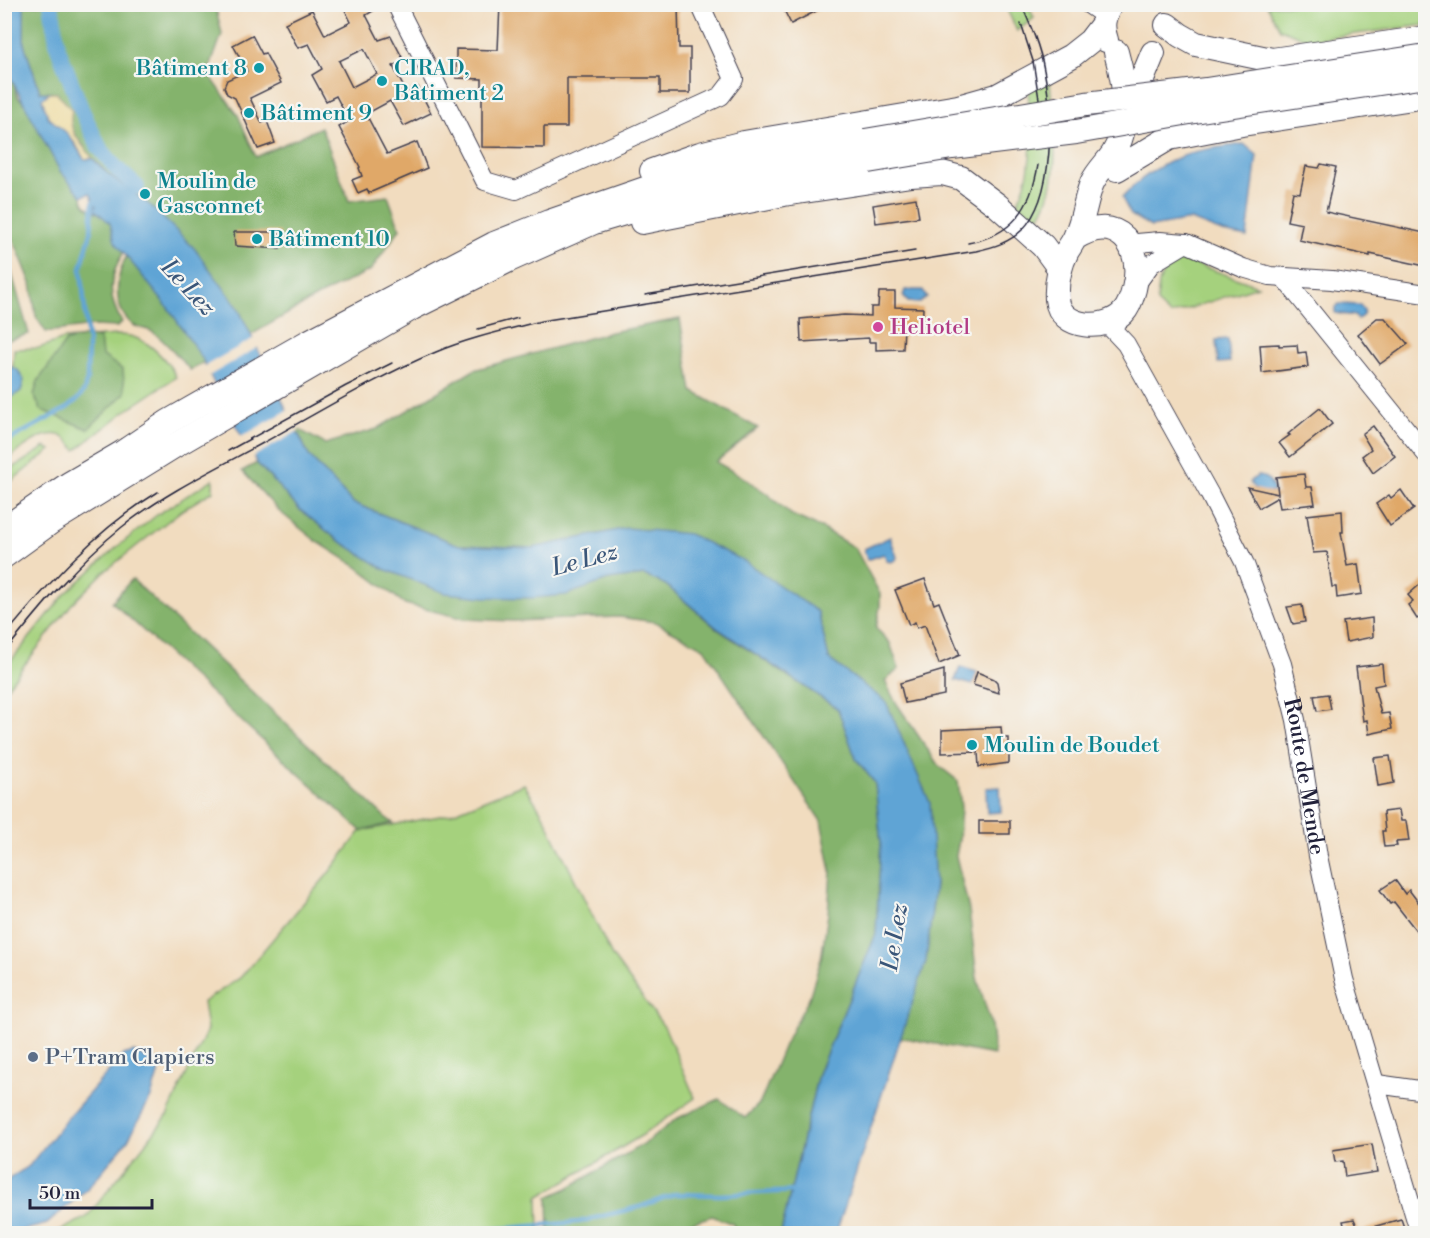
<svg xmlns="http://www.w3.org/2000/svg" width="1430" height="1238" viewBox="0 0 1430 1238" font-family="'Libre Bodoni',serif">
<rect width="100%" height="100%" fill="#f6f6f2"/>
<filter id="ink" filterUnits="userSpaceOnUse"><feTurbulence type="fractalNoise" baseFrequency=".0167" numOctaves="2"/><feDisplacementMap in="SourceGraphic" scale="12" xChannelSelector="R" yChannelSelector="G"/><feConvolveMatrix kernelMatrix="1 2 1 2 8 2 1 2 1" color-interpolation-filters="sRGB"/></filter>
<filter id="wash" filterUnits="userSpaceOnUse"><feTurbulence type="fractalNoise" baseFrequency=".008" numOctaves="4" result="noise"/><feDisplacementMap in="SourceGraphic" scale="24" xChannelSelector="R" yChannelSelector="G"/><feGaussianBlur stdDeviation="1.35" result="paint"/><feColorMatrix in="noise" values="0 0 0 0 0 0 0 0 0 0 0 0 0 0 0 0 0 1.4 0 .05"/><feComposite in="paint" operator="in"/></filter>
<g filter="url(#wash)">
<rect width="100%" height="100%" fill="#f1dcbf"/>
<g fill="#a5d17d" stroke="#647a5c" stroke-width="1.5">
<path d="M1005,5h23l6,13 -17,13z"/>
<path d="M1267,5h158v20l-116,15 -29,-11z"/>
<path d="M1050,81c3,46 15,103 -15,142l-19,-18c21,-36 14,-77 12,-116z"/>
<path d="M1179,258l79,28 -88,29 -13,-12c2,-24 1,-30 22,-45z"/>
<path d="M117,335c6,0 13,0 19,3 16,6 33,24 40,39l-49,33 -51,40c-3,-3 -6,-8 -10,-11 -18,-15 -47,12 -61,22v-61l13,-15 -5,-20 1,-16 25,-1 25,-9z"/>
<path d="M45,447l6,3 -46,36v-13z"/>
<path d="M213,479v12l-31,19 -78,62 -33,33 -66,85v-22l60,-74 52,-47 41,-33z"/>
<path d="M524,784l20,32 68,140 53,72 30,70 -54,38 -103,61 1,36h-484l32,-16 80,-101 40,-86 -4,-28 37,-24 88,-104 33,-43 89,-17z"/>
</g>
<g fill="#84b36c" stroke="#536a54" stroke-width="1.5">
<path d="M24,5h191l7,29 -14,39 30,42 18,42 65,-30 28,74 39,-5 12,33 -29,41 -53,26 -67,39 -14,-29 -144,-147 -20,-27 -16,-39 -17,-1 -16,-48z"/>
<path d="M4,57l14,40 26,24 38,75c-1,14 23,19 34,24l9,30c-16,26 -19,45 -3,72l-5,5 -24,-1 -47,6 -10,-15 -5,-34 -14,-35 -12,-23z"/>
<path d="M129,252l77,109 -16,9c-11,-13 -22,-26 -36,-37 -6,-5 -15,-4 -21,-8 -23,-18 -17,-52 -4,-73z"/>
<path d="M5,255l4,9 20,70 -24,7z"/>
<path d="M680,319l12,72 66,37 -42,34 25,14 25,17 26,22 29,13 34,20 25,46v13l-4,21 14,15 9,26 -14,12 10,20 43,64 20,16 3,27 -2,32 -3,16 13,54 8,68 14,46 3,31 -95,-18 27,-76 9,-77 -49,-182 -57,-43 -11,-47 -191,-84 -94,20 -75,-3 -105,-42 -44,-47 -13,-28 29,16 52,-15 97,-59 137,-38z"/>
<path d="M88,336l12,2 2,17 21,15 2,23 -37,36 -47,-19 -7,-15 4,-14 28,-40z"/>
<path d="M257,463l42,46 39,31 227,55 43,-15 36,-5 22,10 51,44 121,80 18,50 19,24 6,60 -5,91 -58,140 -37,159h-46l-2,-9 -21,-8 -25,8 2,9 -140,-1 -1,-35 20,-9 79,-46 29,-23 43,-20 26,19 15,-15 24,-58 25,-47 12,-39 7,-45 3,-43 -10,-50 -117,-173 -49,-26 -36,-5 -106,4 -48,-2 -60,-15 -49,-38 -40,-25 -37,-30 -37,-40z"/>
<path d="M132,579l253,238 8,6 -32,8 -249,-229z"/>
</g>
<path fill="#eeda9e" stroke="#887e6c" stroke-width="1.5" d="M49,93h8l15,17c-6,20 10,34 21,49h-9l-8,-15 -28,-27 -6,-18z"/>
<g fill="#5fa4d5" stroke="#406388" stroke-width="1.5">
<path d="M4,5h20v39l16,48 9,1 -7,6 6,18 20,17 16,25h9l14,14 44,33 43,42 43,58 72,150 44,47 106,42 74,3 94,-20 62,6 55,27 74,51 11,47 57,43 44,101 5,81 -9,77 -90,272h-55l37,-159 58,-140 5,-91 -6,-60 -19,-24 -18,-50 -121,-81 -51,-43 -22,-10 -36,5 -42,15 -34,3 -48,-1 -39,-4 -61,-24 -46,-29 -39,-31 -42,-46 -33,-58 -22,-47 -33,-49 -54,-67 -5,-19 -16,-14 2,-3 -6,-13 -8,3 -22,-25 -55,-104z"/>
<path d="M1244,144l13,11 -10,82 -25,-5 -31,-12 -40,7 -20,-12 -9,-17c17,-20 41,-35 66,-44 17,-6 38,-7 56,-10z"/>
<path d="M905,290h17l5,7 -7,6 -12,-1 -5,-6z"/>
<path d="M1339,304l21,1 4,5 -1,5 -6,5 -2,-4 -20,-3v-6z"/>
<path d="M1228,339l2,23 -12,1 -2,-23z"/>
<path d="M9,366l9,4 6,10 -3,11 -16,11v-34z"/>
<path d="M1258,476c10,1 14,6 16,16 -10,0 -19,1 -24,-10l1,-2z"/>
<path d="M890,537l7,20 -1,3 -5,2 -4,-1 -3,-7 -17,6 -3,-11z"/>
<path d="M960,667l17,5 -4,13 -18,-5z"/>
<path d="M1000,787l1,25 -14,1 -1,-25z"/>
<path d="M134,1052l13,7 12,12 -8,26 -23,43 -39,47 -42,37 -35,9h-7v-49l5,-6 19,-12 35,-44 59,-67z"/>
</g>
<g fill="#f1dcbf">
<path d="M256,337l4,9 -53,31 -4,-10z"/>
<path d="M290,409l10,21 -49,28 -12,-20z"/>
</g>
<g fill="none" stroke-linecap="round" stroke-linejoin="round">
<g stroke="#5fa4d5" stroke-width="4.5">
<path d="M4,443l63,-35 11,-9 6,-8 3,-12 1,-37 -7,-74 10,-36 2,-29 5,-7"/>
<path d="M437,1234l142,-12 60,-15 36,-13 45,1 76,-4"/>
</g>
<path stroke="#5fa4d5" stroke-width="16" d="M51,4l7,44 24,63 17,36 17,21 21,19"/>
</g>
<g id="blocks">
<g fill="#e0a868" fill-rule="evenodd">
<path d="M342,4h43l-19,11 13,25 12,-4 13,25 -11,5 13,26 12,-5 13,26 -27,13 -14,-25 -24,13 21,40 30,-12 10,26 -58,25 -2,-4 -9,4 -6,-13 10,-4 -3,-8 1,-1 -21,-40 10,-6 -13,-25 -10,5 -14,-26 10,-6 -13,-25 -11,4 -13,-25 27,-13 13,25 26,-13zM364,49l13,25 -25,13 -13,-26z"/>
<path d="M500,4h178l1,44h11v45h-30v-15h-93v49h-23v21l-62,-1v-68l-26,-1v-29l42,1z"/>
<path d="M781,4h49l-39,20z"/>
<path d="M252,35l10,19 3,-1 16,30 -31,15 12,25 5,-2 8,22 -17,6 -23,-51 -8,-4 -3,-7 3,-7 20,-9 -14,-26z"/>
<path d="M1321,164l15,3 -10,45 99,21v33l-55,-12v2l-71,-16 3,-16 -15,-3 6,-29 7,1 6,-27 13,2z"/>
<path d="M916,198l3,19 -43,6 -3,-18z"/>
<path d="M234,232h46v17l-45,-3z"/>
<path d="M879,292h16v15l28,1 -1,18h-18l-1,23 -27,1v-8h-7v-4l-68,4 -1,-23 44,-4 27,1v-9h7z"/>
<path d="M1377,318h8l23,26 -28,20 -22,-30z"/>
<path d="M1279,344v2l18,-1 1,8 8,-1 2,15 -46,6 -2,-28z"/>
<path d="M1320,408l12,16 -42,33 -11,-14 11,-8 -2,-1z"/>
<path d="M1373,426l22,30 -22,17 -11,-17 9,-7 -9,-15z"/>
<path d="M1304,474l2,13h6l3,17 -35,4 -2,-11 -19,11 -12,-21 31,7 -2,-17z"/>
<path d="M1401,490l13,19 -24,17 -14,-22 13,-9 2,3z"/>
<path d="M1342,511l1,21h-2l6,34 11,-2 4,30 -25,4 -1,-11h-4l-5,-35 -14,1 -6,-38z"/>
<path d="M925,579l9,25 5,-2 21,53 -21,9 -14,-39 -8,3 -2,-6 -6,3 -14,-35z"/>
<path d="M1425,580v36l-1,-2 -7,5 -9,-14 5,-4 -5,-6z"/>
<path d="M1302,605l3,17 -12,2 -6,-17z"/>
<path d="M1372,618l1,19 -27,5 -3,-20z"/>
<path d="M1382,664l2,20 -10,2 7,28 8,-1 3,16 -23,5 -2,-14 -4,1 -7,-54z"/>
<path d="M944,670v25l-39,8 -5,-20z"/>
<path d="M977,672l17,7 3,3 2,11 -26,-8z"/>
<path d="M1328,694l3,15 -14,2 -3,-15z"/>
<path d="M1001,727l1,11h7v25l-30,4 -1,-15 -36,1v-23z"/>
<path d="M1390,756l4,27 -16,3 -4,-28z"/>
<path d="M1399,810l2,11h5l3,20 -13,1 1,4 -13,1 -2,-16h3l-2,-19z"/>
<rect x="979" y="821" width="31" height="13"/>
<path d="M1395,880l10,14 4,-4 16,21v31l-31,-40 -4,2 -10,-14z"/>
<path d="M1372,1144l5,28 -32,5 -2,-16 -8,1 -2,-12z"/>
<path d="M1354,1219l6,14h-14l-3,-12z"/>
<path d="M1401,1219l5,14h-43l-1,-3z"/>
</g>
</g>
</g>
<g filter="url(#ink)">
<use href="#blocks" fill-opacity="0" stroke="#413e4f" stroke-width="1.5"/>
<g fill="none" stroke-linecap="round" stroke-linejoin="round">
<defs>
<g id="minor">
<path d="M396,4l89,177 31,9 205,-94 13,-17 -34,-75"/>
<path d="M1088,4l16,11"/>
<path d="M1131,246l6,-3 23,-2 26,2 57,25 27,8 62,4 94,14"/>
<path d="M1284,278l142,176"/>
<path d="M1134,287l17,-23 35,-21"/>
<path id="s1" d="M1104,325l7,3 15,16 84,151 34,67 38,102 14,56 22,136 26,123 76,255"/>
<path d="M1377,1084l49,7"/>
</g>
<g id="major">
<path d="M1167,25l13,10 16,9 76,16 154,-22"/>
<path d="M1106,40c-5,-14 -3,-24 5,-36"/>
<path d="M1135,114l4,-27 14,-34"/>
<path d="M1117,169l52,-31 73,-14 184,-28"/>
<path d="M652,171l48,-17 44,-11 214,-36 39,-11 74,-40 19,-15 13,-17"/>
<path d="M642,222l142,-28 127,-19 31,-2 19,5 36,27 46,41 17,23"/>
<path d="M1075,238c42,-27 70,9 59,51 -2,8 -5,18 -11,24 -17,18 -63,17 -66,-14 -1,-16 3,-34 10,-48 3,-5 7,-10 9,-16 8,-16 9,-35 16,-52 5,-11 14,-19 21,-29 19,-30 12,-70 3,-102"/>
<path d="M4,529l65,-45 53,-31 46,-31 142,-81 184,-97 55,-22 119,-41 93,-23 104,-17"/>
<path d="M4,556l47,-34 128,-79 233,-135 97,-48 85,-38 81,-24 92,-21 101,-16"/>
</g>
</defs>
<use href="#minor" stroke="#413e4f" stroke-width="20"/>
<use href="#major" stroke="#413e4f" stroke-width="26"/>
<use href="#minor" stroke="#fff" stroke-width="18"/>
<use href="#major" stroke="#fff" stroke-width="24"/>
<g stroke="#22223b" stroke-width="1.5">
<path d="M1021,24l12,37 6,38"/>
<path d="M968,243c45,-8 63,-35 70,-78"/>
<path d="M645,295l270,-44"/>
<path d="M478,329l40,-11"/>
<path d="M228,451l118,-65 46,-23"/>
<path d="M4,637c45,-55 93,-108 154,-145"/>
<path d="M4,653c36,-45 73,-90 118,-126 43,-34 93,-58 141,-84 56,-31 113,-66 173,-91 33,-14 70,-22 105,-31l435,-70c17,-4 33,-8 46,-21 33,-33 31,-117 22,-160 -4,-23 -13,-44 -23,-66"/>
</g>
<defs>
<g id="major-bridge">
<path d="M865,141l221,-37 120,-14 220,-34"/>
<path d="M868,161l84,-14 124,-15 125,-22 225,-34"/>
</g>
</defs>
<use href="#major-bridge" stroke="#413e4f" stroke-width="26" stroke-linecap="butt"/>
<use href="#major-bridge" stroke="#fff" stroke-width="24"/>
</g>
</g>
<g fill="#0f9aa8" stroke="#f6f6f2" stroke-width="2">
<circle cx="259" cy="68" r="6"/>
<circle cx="382" cy="81" r="6"/>
<circle cx="249" cy="113" r="6"/>
<circle cx="145" cy="194" r="6"/>
<circle cx="257" cy="239" r="6"/>
<circle cx="972" cy="745" r="6"/>
</g>
<circle fill="#d1479c" stroke="#f6f6f2" stroke-width="2" cx="878" cy="327" r="6"/>
<circle fill="#5c6f8a" stroke="#f6f6f2" stroke-width="2" cx="33" cy="1057" r="6"/>
<g text-anchor="middle" dominant-baseline="central" stroke-width="4.5" stroke-linejoin="round" paint-order="stroke">
<g font-size="22" fill="#0d838f" stroke="#f6f6f2" text-anchor="start">
<text x="247" y="68" text-anchor="end">Bâtiment 8</text>
<text x="394" y="68">CIRAD,<tspan x="394" dy="25">Bâtiment 2</tspan></text>
<text x="261" y="113">Bâtiment 9</text>
<text x="157" y="181">Moulin de<tspan x="157" dy="25">Gasconnet</tspan></text>
<text x="269" y="239">Bâtiment 10</text>
<text x="984" y="745">Moulin de Boudet</text>
</g>
<g font-size="22" fill="#b23c85" stroke="#f6f6f2" text-anchor="start">
<text x="890" y="327">Heliotel</text>
</g>
<g font-size="22" fill="#22223b" stroke="#f6f6f2">
<text stroke="none"><textPath href="#s1" startOffset="501">Route de Mende</textPath></text>
</g>
<g font-size="22" fill="#4e5e75" stroke="#f6f6f2" text-anchor="start">
<text x="45" y="1057">P+Tram Clapiers</text>
</g>
<g font-size="24" font-style="italic" fill="#3a5679" stroke="#f6f6f2">
<text transform="translate(188 288) rotate(47)">Le Lez</text>
<text transform="translate(585 560) rotate(-15)">Le Lez</text>
<text transform="translate(895 937) rotate(-81)">Le Lez</text>
</g>
</g>
<rect width="1430" height="1238" fill="none" stroke="#f6f6f2" stroke-width="24"/>
<path d="M30 1199v9h122v-9" fill="none" stroke="#22223b" stroke-width="3"/>
<text x="39" y="1199" font-size="18" fill="#22223b" stroke="#f6f6f2" stroke-width="4.5" paint-order="stroke">50 m</text>
</svg>
